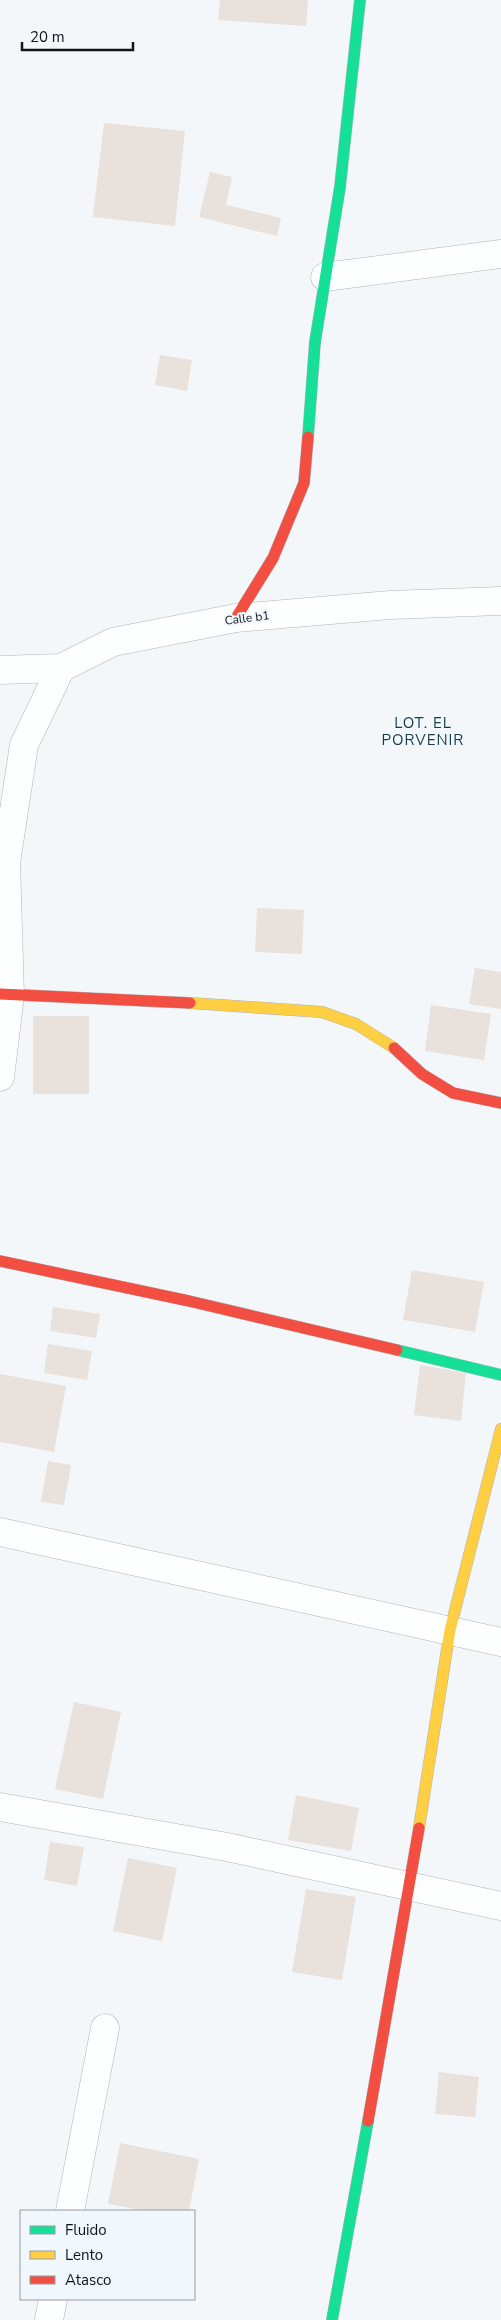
<svg xmlns="http://www.w3.org/2000/svg" width="501" height="2320" viewBox="0 0 501 2320" font-family="'Nunito Sans',sans-serif">
<rect width="100%" height="100%" fill="#f3f7fa"/>
<g fill="#e8e1dc">
<path d="M220,0h88l-2,26 -88,-6z"/>
<path d="M104,123l81,8 -10,95 -82,-9z"/>
<path d="M210,172l22,5 -6,28 55,13 -4,18 -78,-19z"/>
<path d="M160,355l32,5 -5,31 -32,-6z"/>
<path d="M257,908l47,2 -2,44 -47,-2z"/>
<path d="M475,968l26,4v37l-32,-5z"/>
<path d="M431,1005l60,9 -7,46 -59,-9z"/>
<rect x="33" y="1016" width="56" height="78"/>
<path d="M412,1270l72,12 -9,50 -72,-12z"/>
<path d="M53,1307l47,7 -4,24 -46,-7z"/>
<path d="M48,1344l44,7 -5,29 -43,-7z"/>
<path d="M420,1365l46,8 -5,48 -47,-6z"/>
<path d="M0,1374l66,12 -12,66 -54,-10z"/>
<path d="M48,1461l23,4 -7,40 -23,-3z"/>
<path d="M74,1702l47,10 -18,87 -48,-10z"/>
<path d="M296,1795l63,13 -8,43 -63,-11z"/>
<path d="M50,1842l34,5 -7,39 -33,-6z"/>
<path d="M128,1858l49,10 -15,73 -49,-10z"/>
<path d="M306,1889l50,8 -14,83 -50,-8z"/>
<path d="M439,2072l40,5 -4,40 -40,-3z"/>
<path d="M120,2143l79,16 -10,52h-42l-39,-7z"/>
</g>
<g fill="none" stroke-linecap="round" stroke-linejoin="round">
<defs>
<g id="street">
<path d="M325,277l176,-23"/>
<path d="M0,670l61,-2 52,-26 123,-24 154,-13 111,-4"/>
<path d="M0,1077l10,-82 -4,-132 18,-118 37,-77"/>
<path d="M0,1532l501,110"/>
<path d="M0,1807l227,40 274,59"/>
<path d="M70,2211l35,-183"/>
<path d="M49,2320l4,-21"/>
</g>
<g id="fast">
<path d="M308,437l7,-95 25,-155 20,-187"/>
<path d="M397,1350l104,25"/>
<path d="M332,2320l36,-199"/>
</g>
<g id="slow">
<path d="M190,1003l132,9 34,12 38,24"/>
<path d="M419,1828l31,-198 51,-201"/>
</g>
<g id="jam">
<path d="M236,618l37,-60 31,-75 4,-46"/>
<path d="M0,994l190,9"/>
<path d="M394,1048l28,26 31,19 48,10"/>
<path d="M0,1261l189,40 208,49"/>
<path d="M368,2121l51,-293"/>
</g>
</defs>
<use href="#street" stroke="#b1b4b7" stroke-width="29"/>
<use href="#fast" stroke="#b1b4b7" stroke-width="12"/>
<use href="#slow" stroke="#b1b4b7" stroke-width="12"/>
<use href="#jam" stroke="#b1b4b7" stroke-width="12"/>
<use href="#street" stroke="#fdfefe" stroke-width="28"/>
<use href="#fast" stroke="#16e098" stroke-width="11"/>
<use href="#slow" stroke="#ffcf43" stroke-width="11"/>
<use href="#jam" stroke="#f24e42" stroke-width="11"/>
</g>
<g text-anchor="middle" dominant-baseline="central" stroke-width="4" stroke-linejoin="round" paint-order="stroke">
<g font-size="12" fill="#111417" stroke="#f0f7fd">
<text transform="translate(247 618) rotate(-7)">Calle b1</text>
</g>
<g font-size="15" letter-spacing="1" fill="#1b3c42" stroke="#f0f7fd">
<text x="423" y="723">LOT. EL<tspan x="423" dy="17">PORVENIR</tspan></text>
</g>
</g>
<rect x="20" y="2210" width="175" height="90" fill="#f0f7fd" stroke="#979ca1"/>
<rect x="30" y="2226" width="25" height="8" fill="#16e098" stroke="#979ca1"/>
<text x="65" y="2235" font-size="15" fill="#111417">Fluido</text>
<rect x="30" y="2251" width="25" height="8" fill="#ffcf43" stroke="#979ca1"/>
<text x="65" y="2260" font-size="15" fill="#111417">Lento</text>
<rect x="30" y="2276" width="25" height="8" fill="#f24e42" stroke="#979ca1"/>
<text x="65" y="2285" font-size="15" fill="#111417">Atasco</text>
<path d="M22 42v8h111v-8" fill="none" stroke="#111417" stroke-width="2.5"/>
<text x="30" y="42" font-size="15" fill="#111417" stroke="#f0f7fd" stroke-width="4" paint-order="stroke">20 m</text>
</svg>
